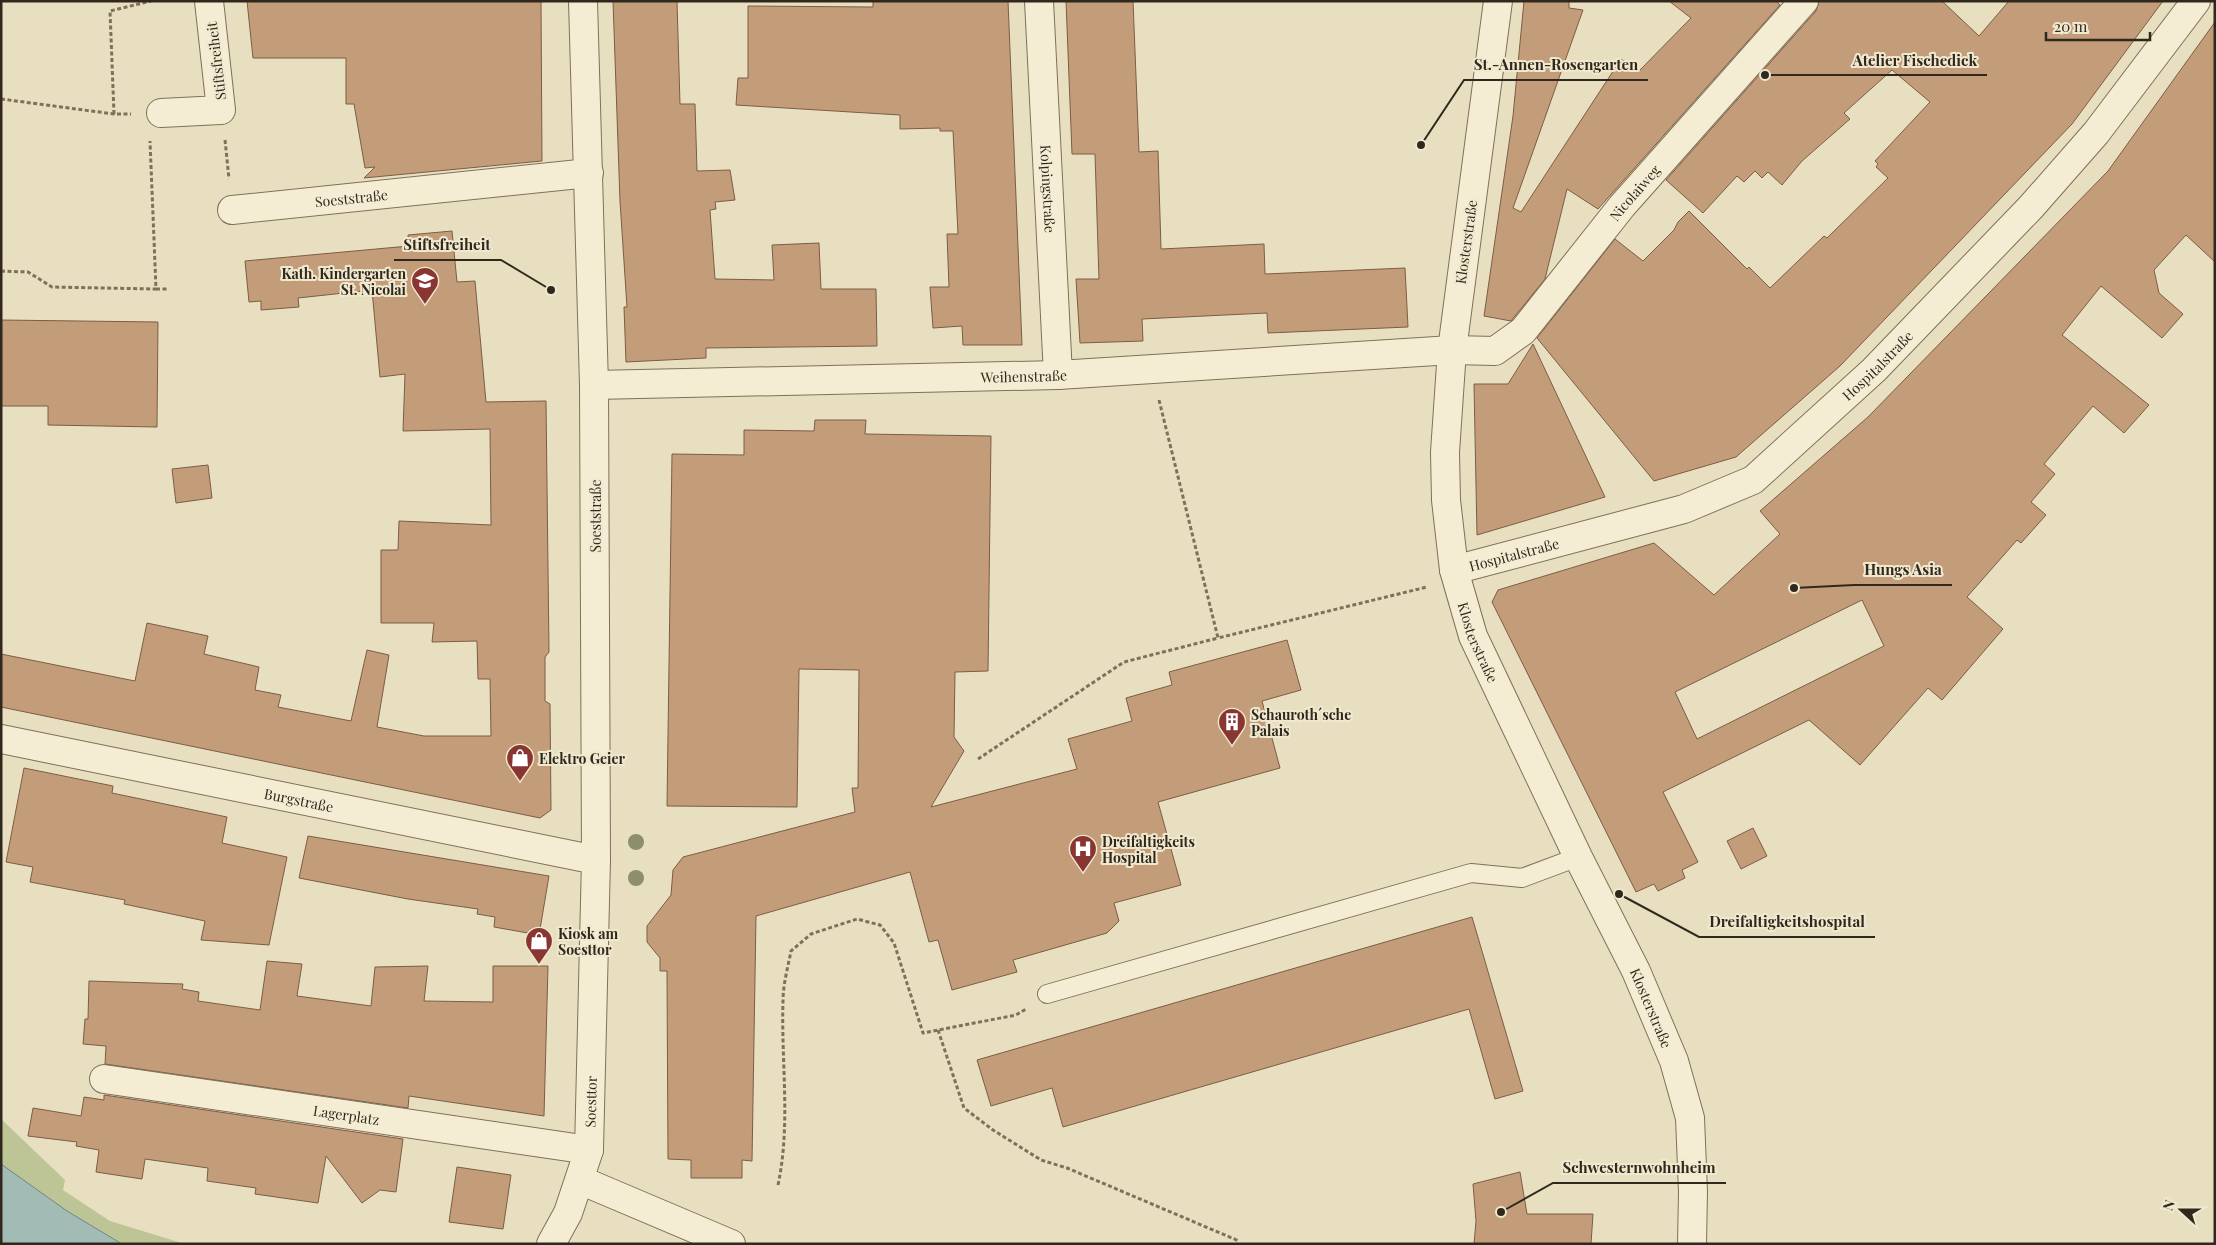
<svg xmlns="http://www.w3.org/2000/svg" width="2216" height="1245" viewBox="0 0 2216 1245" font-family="'Playfair Display',serif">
<rect width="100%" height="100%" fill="#e8dfc1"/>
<path fill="#bdc596" d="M1,1119l64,61 -2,10 47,31 75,23h-63l-55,-33 -66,-47z"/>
<path fill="#a3bbb5" stroke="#6b8882" d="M1,1164l66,47 55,33h-121z"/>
<g fill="#c39d7a" stroke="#7c5d43" fill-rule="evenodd">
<path d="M247,1h294l1,160 -178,17 11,-11 -10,1 -11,-64h-8v-46h-93z"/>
<path d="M613,1h64l3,103h15l2,67 33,-1 5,30 -20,2 1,7 -6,1 5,69 59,1 -2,-35 47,-2 2,46h55l1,57 -171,2v10l-80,4 -2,-55h3l-7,-106z"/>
<path d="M873,1h135l14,344h-59l-1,-19 -29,2 -3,-41h19l-2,-53h11l-5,-103h-13v-3l-40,1v-14l-164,-10 2,-27h10v-72l125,1z"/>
<path d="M1066,1h67l6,151 19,-1 3,98 103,-5 1,30 140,-6 3,59 -140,6 -1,-20 -125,6 1,22 -63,2 -4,-64h23l-4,-125h-23z"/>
<path d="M1524,1h45v7l14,2 -70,198 8,4 100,-153 18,12 52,-53 -22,-17h107l4,4 -182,204 -31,-20 -22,90 -34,42 -27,-5 29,-200z"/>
<path d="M1819,1h123l37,35 30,-35h154l-91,123 -232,242 -104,91 -82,24 -117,-143 78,-99 28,22 31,-31 4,-8 11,-11 58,58 2,-2 21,21 54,-52 3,2 61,-60 -12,-11 2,-3 -3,-3 55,-59 -38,-32 -48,43 6,6 -48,42 -20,24 -14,-13 -6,6 -7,-7 -11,11 -7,-6 -34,37 -37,-33 150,-169z"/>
<path d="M2215,22v240l-29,-27 -32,35 5,23 24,21 -21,24 -61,-52 -39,49 87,70 -25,28 -31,-27 -49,58 11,10 -24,28 15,13 -25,28 -4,-3 -50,57 36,32 -61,71 -14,-12 -68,77 -51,-45 -146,72 35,70 -16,8 3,8 -27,13 -4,-7 -18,8 -144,-290 6,-12 156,-47 60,52 66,-61 -20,-23 108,-94 240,-246zM1862,600l22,46 -187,93 -22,-47z"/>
<path d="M452,231l5,51 18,-1 11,121 60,-1 3,251 -4,5v44l5,3 1,106 -11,8 -539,-111v-53l134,27 12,-58 61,13 -4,18 55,13 -4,23 26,5 -3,12 73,14 16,-71 22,5 -12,72 47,9h67l-1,-57h-12l-1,-38 -45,1 2,-19h-53v-73h17l1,-29 92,4 -1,-96 -87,2 2,-57 -25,3 -8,-87 -74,8 1,9 -38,3v-9l-12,1 -4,-41 164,-15 -1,-11z"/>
<path d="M1,320l157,2 -1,105 -109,-2v-19h-47z"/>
<path d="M1533,344l72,153 -128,38 -3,-151h34z"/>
<path d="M815,420h51l-1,14 126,2 -3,235 -33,1 -1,65 10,14 -33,56 146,-38 -9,-30 64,-18 -6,-23 46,-13 -3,-13 118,-32 14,50 -39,11 18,67 -122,34 23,83 -67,18 5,18 -12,12 -94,27 4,12 -65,18 -14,-50 -9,2 -19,-70 -154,44 -4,245 -10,-1v18h-51v-18l-23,-1 -1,-188h-7v-13l-13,-16v-16l24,-31 2,-25 10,-13 172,-45 -3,-24h6l1,-118 -60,-1 -2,138 -130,-1 5,-352 72,1v-25l70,1z"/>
<path d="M208,465l4,33 -36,5 -4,-34z"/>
<path d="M24,768l89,18 -1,7 115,24 -5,26 65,14 -18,88 -68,-5 4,-19 -81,-17 1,-4 -95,-18 3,-15 -27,-5z"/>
<path d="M1753,828l14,28 -26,13 -14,-28z"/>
<path d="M308,836l241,40 -10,59 -45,-8 1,-10 -18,-3 1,-5 -70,-10 -109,-21z"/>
<path d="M1472,917l51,174 -28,8 -26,-90 -406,118 -11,-39 -61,18 -14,-46z"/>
<path d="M267,961l35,3 -5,32 74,10 4,-39 53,-1 -4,35 69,1v-36h55l-4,150 -135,-20 -1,12 -303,-44 1,-18 -23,-2 2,-25h3l1,-38 94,3 -1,5 17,3 -1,9 62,9z"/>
<path d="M104,1095l299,44 -7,53 -16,-2 -18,13 -36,-47 -8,47 -63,-9 1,-6 -49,-7 1,-13 -63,-9 -3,20 -46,-7 3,-22 -23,-4 1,-4 -49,-6 5,-28 48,8 3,-19 20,3z"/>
<path d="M457,1167l54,8 -8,54 -54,-7z"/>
<path d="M1520,1172l7,42h66l-2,30h-117l2,-23 -3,-37z"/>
</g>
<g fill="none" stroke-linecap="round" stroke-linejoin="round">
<defs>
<path id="service" d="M1047,994l424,-121 51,5 56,-21"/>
<g id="minor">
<path id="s1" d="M1039,1l19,374"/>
<path id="s2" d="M1498,1l-46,349 -7,102 1,48 8,70 19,66 105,221 58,114 38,90 16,57 3,74 -1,52"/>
<path d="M161,113l60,-3 -12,-109"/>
<path id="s3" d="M232,210l357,-37"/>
<path id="s4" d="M594,385l464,-10 394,-25 43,1 28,-20 99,-125 182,-205"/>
<path id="s5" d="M1454,570l230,-61 69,-29 121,-110 157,-163 65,-74 100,-132"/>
<path id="s6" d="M1,739l595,121"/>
<path id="s7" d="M104,1079l485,71"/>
<path d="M580,1180l151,64"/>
<path id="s8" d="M551,1244l17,-31 21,-63 7,-290 -2,-475 -11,-384"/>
</g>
</defs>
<use href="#service" stroke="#80705a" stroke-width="20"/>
<use href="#minor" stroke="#80705a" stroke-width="30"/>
<g stroke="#80705a" stroke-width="3" stroke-dasharray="4 2.5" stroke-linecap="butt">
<path d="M1,99l113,15h17"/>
<path d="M114,114l-4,-103 41,-10"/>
<path d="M225,140l4,39"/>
<path d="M1,271l27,1 24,15 104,2 -6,-148"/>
<path d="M156,289h11"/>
<path d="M1159,400l59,238 209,-51"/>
<path d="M978,759l146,-97 94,-24"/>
<path d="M938,1030l26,78 29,22 48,30 26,8 172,73"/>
<path d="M778,1185c13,-61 3,-123 5,-184 0,-17 5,-34 8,-50l20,-17 46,-15 23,6 14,18 29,90 93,-18 10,-6"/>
</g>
<use href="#service" stroke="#f4ecd3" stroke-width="18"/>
<use href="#minor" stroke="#f4ecd3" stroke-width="28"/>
</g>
<g fill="#8c8e6c">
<circle cx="636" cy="842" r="8"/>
<circle cx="636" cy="878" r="8"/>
</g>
<defs>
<symbol id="school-pin" viewBox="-11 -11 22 30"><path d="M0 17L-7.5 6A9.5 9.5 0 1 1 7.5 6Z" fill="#893531" stroke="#f1e9cf"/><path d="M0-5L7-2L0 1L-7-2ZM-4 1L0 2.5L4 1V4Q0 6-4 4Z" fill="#fff"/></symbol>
<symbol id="building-pin" viewBox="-11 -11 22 30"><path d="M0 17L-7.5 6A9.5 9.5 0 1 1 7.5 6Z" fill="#893531" stroke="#f1e9cf"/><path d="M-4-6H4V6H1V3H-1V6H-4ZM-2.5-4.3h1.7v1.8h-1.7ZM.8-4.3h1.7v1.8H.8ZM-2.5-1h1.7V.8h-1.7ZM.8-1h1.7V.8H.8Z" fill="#fff"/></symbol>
<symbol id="shop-pin" viewBox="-11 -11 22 30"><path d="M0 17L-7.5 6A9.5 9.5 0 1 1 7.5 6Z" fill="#893531" stroke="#f1e9cf"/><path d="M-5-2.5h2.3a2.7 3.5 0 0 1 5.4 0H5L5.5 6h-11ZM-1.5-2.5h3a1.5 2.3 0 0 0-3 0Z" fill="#fff"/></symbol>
<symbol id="hospital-pin" viewBox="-11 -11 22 30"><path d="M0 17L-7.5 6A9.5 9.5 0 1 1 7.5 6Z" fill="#893531" stroke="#f1e9cf"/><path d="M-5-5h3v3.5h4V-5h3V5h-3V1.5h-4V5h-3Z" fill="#fff"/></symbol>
</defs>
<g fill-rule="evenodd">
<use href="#school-pin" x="409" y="265" width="32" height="43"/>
<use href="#building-pin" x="1216" y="706" width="32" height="43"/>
<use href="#shop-pin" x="504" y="742" width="32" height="43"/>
<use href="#hospital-pin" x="1067" y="833" width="32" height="43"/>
<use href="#shop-pin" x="523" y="925" width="32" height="43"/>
</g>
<g text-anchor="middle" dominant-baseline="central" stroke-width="4" stroke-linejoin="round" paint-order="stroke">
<g font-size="14" fill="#31281d" stroke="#f1e9cf">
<text transform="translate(216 61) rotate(-97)">Stiftsfreiheit</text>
<text stroke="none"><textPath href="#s1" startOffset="188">Kolpingstraße</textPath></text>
<text stroke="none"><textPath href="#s4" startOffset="1114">Nicolaiweg</textPath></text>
<text stroke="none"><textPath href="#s3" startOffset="120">Soeststraße</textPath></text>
<text transform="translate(1466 242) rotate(-82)">Klosterstraße</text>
<text stroke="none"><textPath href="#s5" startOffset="482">Hospitalstraße</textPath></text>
<text stroke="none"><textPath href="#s4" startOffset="430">Weihenstraße</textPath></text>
<text transform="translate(595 516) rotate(-90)">Soeststraße</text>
<text stroke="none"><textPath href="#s5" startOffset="62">Hospitalstraße</textPath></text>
<text stroke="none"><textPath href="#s2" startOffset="649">Klosterstraße</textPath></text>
<text stroke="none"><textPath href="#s6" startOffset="304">Burgstraße</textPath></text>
<text stroke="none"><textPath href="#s2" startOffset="1054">Klosterstraße</textPath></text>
<text stroke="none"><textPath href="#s8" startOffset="150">Soesttor</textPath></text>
<text stroke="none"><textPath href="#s7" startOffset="245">Lagerplatz</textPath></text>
</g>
<g font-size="14" font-weight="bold" fill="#31281d" stroke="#f1e9cf" text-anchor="start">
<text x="406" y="273" text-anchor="end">Kath. Kindergarten<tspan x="406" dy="16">St. Nicolai</tspan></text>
<text x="1251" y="714">Schauroth´sche<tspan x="1251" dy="16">Palais</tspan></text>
<text x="539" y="758">Elektro Geier</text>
<text x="1102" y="841">Dreifaltigkeits<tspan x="1102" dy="16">Hospital</tspan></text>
<text x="558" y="933">Kiosk am<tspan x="558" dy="16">Soesttor</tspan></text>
</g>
</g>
<path fill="none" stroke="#31281d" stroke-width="2" d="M1765 75L1843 75H1987M1421 145L1464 80H1648M551 290L501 260H394M1794 588L1854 585H1952M1619 894L1699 937H1875M1501 1212L1553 1183H1726"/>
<g fill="#31281d" stroke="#f1e9cf" stroke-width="2">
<circle cx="1765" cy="75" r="5"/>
<circle cx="1421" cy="145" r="5"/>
<circle cx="551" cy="290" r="5"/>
<circle cx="1794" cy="588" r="5"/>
<circle cx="1619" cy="894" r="5"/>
<circle cx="1501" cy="1212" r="5"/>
</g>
<g font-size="15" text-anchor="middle" font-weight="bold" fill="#31281d" stroke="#f1e9cf" stroke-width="4" stroke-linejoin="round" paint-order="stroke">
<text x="1915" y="66">Atelier Fischedick</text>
<text x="1556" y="70">St.-Annen-Rosengarten</text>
<text x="447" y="250">Stiftsfreiheit</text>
<text x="1903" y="575">Hungs Asia</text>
<text x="1787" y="927">Dreifaltigkeitshospital</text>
<text x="1639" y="1173">Schwesternwohnheim</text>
</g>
<rect width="2216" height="1245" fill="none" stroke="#31281d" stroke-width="5"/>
<g transform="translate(2181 1210) rotate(291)" stroke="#f1e9cf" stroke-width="4" paint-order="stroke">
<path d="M0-4L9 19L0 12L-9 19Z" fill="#31281d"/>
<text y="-8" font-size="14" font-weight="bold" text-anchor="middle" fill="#31281d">N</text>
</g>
<path d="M2046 32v8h104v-8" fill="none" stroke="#31281d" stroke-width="2.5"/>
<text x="2054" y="32" font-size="15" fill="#31281d" stroke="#f1e9cf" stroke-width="4" paint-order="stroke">20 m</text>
</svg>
